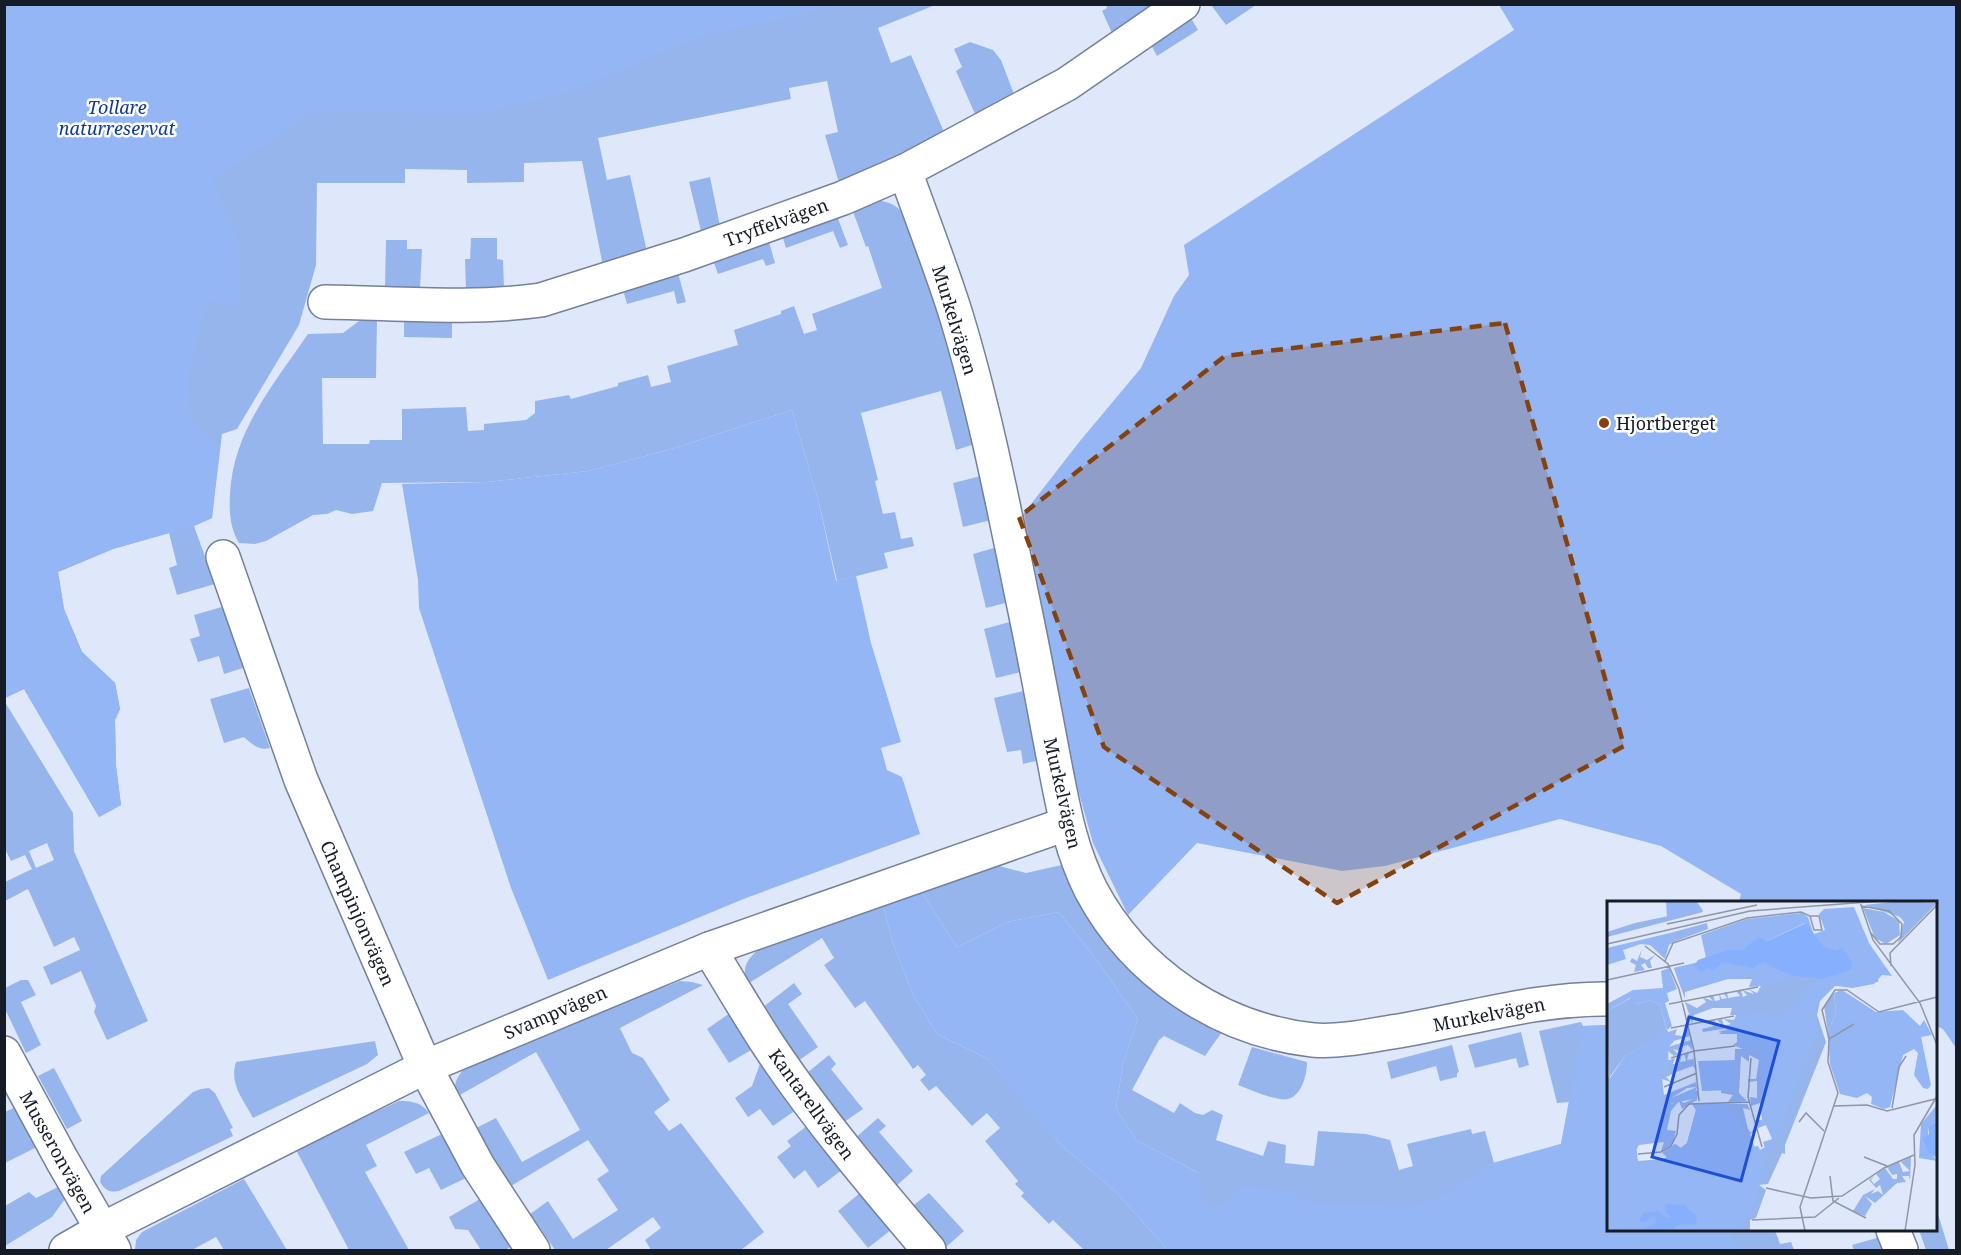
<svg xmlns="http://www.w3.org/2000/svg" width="1961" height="1255" viewBox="0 0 1961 1255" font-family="'Noto Serif',serif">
<rect width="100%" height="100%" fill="#dfe8fa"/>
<g fill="#97b5ed" fill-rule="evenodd">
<path d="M5,5h930l-57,23 13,35 20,-8 33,77 -105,51 -14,-48 13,-3 -11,-51 -38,7 2,11 -193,39 9,42 23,-5 17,77 -44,14 -21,-105 -58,2v19l-57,1v-13l-62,-1v14h-88l-1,82 -17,60 -62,104 -15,5 -10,84 -18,8 21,58 -38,11 -8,-27 8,-3 -8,-32 -56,16 -55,23 6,37 18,43 33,31 5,26 -5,11 1,46 5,39 -22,12 -75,-128 -19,9z"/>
<path d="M1106,5v-1l47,1 -41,28 -10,-22 5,-3z"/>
<path d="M1211,5h45l-30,20z"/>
<path d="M1191,18l7,12 -41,26 -6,-11z"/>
<path d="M970,42l23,8 8,10 13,34 -39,20 -19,-43 6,-4 -8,-18z"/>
<path d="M710,177l10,49 -19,5 -12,-49z"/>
<path d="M877,200c15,2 22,7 31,19l73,223 -25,8 -15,-59 -80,22 17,67 -3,1 8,33 12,-2 6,27 11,-2 2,9 -30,7 4,15 -51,13 -18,-78 -27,-93 -124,40 -80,21 -101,11 -105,1 -9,28 -21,3 -16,-4 -9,4 -14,1 -47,26 -11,3 -16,-1c-9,-15 -10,-31 -9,-49 3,-63 44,-110 78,-160l35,-1 16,-12h18l-1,57h-54l1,66h46l1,-4h32v-31l64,-2 2,24 16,-1v-6l42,-4 9,-7v-12l34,-6 2,4 47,-13v-3l30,-8 3,12 20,-5 -4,-16 71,-21 -4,-15 47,-16v-3l13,-5 10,28 13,-4 -5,-16 70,-26 -14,-42 -2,1 -14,-38z"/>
<path d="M837,216l11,29 -8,3 -7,-17 -47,17 -4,-13z"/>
<path d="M471,238h26v21l6,1 1,28 -38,2 -1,-31h5z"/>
<path d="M386,240h21v9h15l-2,40 -35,-3z"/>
<path d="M769,242l6,21 -9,3 -3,-7 -45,15 -5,-14z"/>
<path d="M678,273l8,29 -9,2 -3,-13 -47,13 -4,-14z"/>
<path d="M404,322h48v16l-48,-1z"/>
<path d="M985,475l10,44 -32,8 -10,-44z"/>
<path d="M1001,546l12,55 -27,7 -13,-54z"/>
<path d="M225,606l18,62 -19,6 -5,-18 -21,6 -8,-23 10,-3 -6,-21z"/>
<path d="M1017,620l12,50 -33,8 -12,-49z"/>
<path d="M249,688l21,60c-11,3 -18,-4 -26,-11l-20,6 -14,-44z"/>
<path d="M1031,689l17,69 -25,6 -2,-14 -14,2 -13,-54z"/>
<path d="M5,702l68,111 1,38 74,170 -41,19 -13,-28 2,-6 -15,-35 -30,14 -8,-18 37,-17 -6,-13 -20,10 -26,-58 -23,12v-19l27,-13 -7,-14 -14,6 -6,-12zM47,843l7,17 -18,8 -7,-17z"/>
<path d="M992,864l34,9 40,-9 158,165 -19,27 -41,-20 -5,4 -27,50 42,23 6,-10 15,10 8,2 9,-5 11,5 -7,25 47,16 5,-15 18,4 -1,18 29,3 4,-35 48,3 24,6 9,30 14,-4 -6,-22 64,-15 1,5 13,-3 9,32 67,-19 8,-42 -12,1 -18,-72 42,-9 2,4 25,-1v205h167l5,14 11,-2 3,8h-620l25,-77 -63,-33 -20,-32 7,-44 15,-45 -42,-60 -37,-47 -52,10 -50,25 -38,-59z"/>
<path d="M883,905l10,38 20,52 24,39 51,25 71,84 57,49 52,58h-84l-31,-30 -4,4 -28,-28 3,-3 -9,-9 3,-3 -33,-40 15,-13 -13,-15 -15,13 -36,-40 -7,5 -9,-11 6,-5 -8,-10 -5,4 -48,-68 -10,7 -31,-43 10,-7 -12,-20 -73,45c-9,-13 -2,-24 9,-33z"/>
<path d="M21,980h7l8,15 -15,7 20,43 -15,8 -21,-44v-21z"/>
<path d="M680,981l12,1 11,3 -83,43 12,25 11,5 27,42 -16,12 15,19 12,-8 83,109 -23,18h-90l-6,-10 16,-12 -8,-11 -47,33h-51l-25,-36 18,-13 25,38 45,-29 -21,-31 12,-8 -21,-31 -82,49 -32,-60 22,-11 26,44 58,-32 -44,-78 -78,44c-5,-11 -3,-15 4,-25l97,-43z"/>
<path d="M794,983l8,11 -14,10 30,43 -20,14 -35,-54z"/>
<path d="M730,1013l23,36 -24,14 -22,-34z"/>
<path d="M1521,1032l8,33 -10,3 -3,-10 -41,10 -7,-23z"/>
<path d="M375,1041l3,14 -11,9 -114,54c-10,-19 -24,-34 -17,-56z"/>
<path d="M1452,1045l7,27 -2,1v4l-17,4 -4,-15 -45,13 -4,-17z"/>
<path d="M1252,1047l55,15c0,15 -7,41 -27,37 -14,-2 -29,-9 -42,-14z"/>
<path d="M829,1055l7,9 -5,5 32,40 -19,13 -37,-49z"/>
<path d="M761,1061l35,49 -23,16 -13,-17 -12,8 -13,-19 17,-12z"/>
<path d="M54,1068l28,53 -15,8 -29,-53z"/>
<path d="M209,1088l6,5 18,35 -3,1 3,7 -114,55c-10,2 -14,-1 -19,-9l1,-6 92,-84 8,-3z"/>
<path d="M399,1101c13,0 22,1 30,12l-63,32 11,21 -12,6 44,78h-60l-53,-100z"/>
<path d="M18,1106l21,40 -34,17v-51z"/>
<path d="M878,1118l8,8 -7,6 34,39 -18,16 -41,-48z"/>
<path d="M807,1126l35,44 -24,18 -13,-18 -11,9 -17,-22 14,-11 -4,-5z"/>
<path d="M444,1133l24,44 -27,13 -12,-22 -13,6 -12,-22z"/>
<path d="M244,1179l43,71h-63l-8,-13 -24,13h-57l1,-10 6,-8z"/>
<path d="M62,1185l5,11 -15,21 -47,29v-40l24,-14 7,6z"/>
<path d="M860,1193l31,37 -23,18 -30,-37z"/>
<path d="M929,1193l35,38 -19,17 -35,-40z"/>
<path d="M480,1199l32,47 -7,4h-24l-13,-20 -13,-1 -6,-12z"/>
<path d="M1937,1211l12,39h-23l-7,-20h17v-18z"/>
<path d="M1887,1235l5,15h-38l-2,-5z"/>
</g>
<g fill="#94b6f5">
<path d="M5,4h827v1l-1,3 -133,29 -129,55 -83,20 -38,2 -80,-3 -57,2 -58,40 -41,25 26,63 1,67 -31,-8 -21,79 4,42 22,23 6,2 -7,72 -18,8 -81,23 -55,23 6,37 18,43 33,31 5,26 -5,11 1,46 5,39 -22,12 -75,-128 -19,9z"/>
<path d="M1499,5h457v1043l-13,-19 -7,-3v-124h-197l2,-8 -80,-48 -101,-27 -175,47 -43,5 -145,-28 -69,72 -35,-72 -20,-71 -49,-259 56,-72 61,-73 33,-72 15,-21 -5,-30 330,-215z"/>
<path d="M792,410l27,93 17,78 20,-5 15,67 30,99 -20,6 6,22 15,7 18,57 -174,64 -198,82 -37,-92 -92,-280 -1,-28 -16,-96 85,-2 101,-11 80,-21z"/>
<path d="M919,888l38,59 50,-25 52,-10 37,47 42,60 -15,45 -7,44 20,32 63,33 4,29 11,6 13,-8 13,-13 47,3 24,14 106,2 34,-14 38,-28 72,-20 22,-118 25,-1v205h121l11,20h-572l-52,-58 -57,-49 -27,-30 -44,-54 -51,-25 -24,-39 -20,-52 -10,-38z"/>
</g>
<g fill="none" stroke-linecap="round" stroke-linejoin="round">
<defs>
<g id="minor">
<path d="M905,171c17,48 36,96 51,144 29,95 48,194 68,291 12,57 22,113 33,170 8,41 15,76 34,114 44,83 129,140 222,150 23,2 50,-3 73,-7 74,-11 147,-35 222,-34"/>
<path d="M325,302c72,1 145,8 216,-2l143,-45 159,-57 62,-27 162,-87 116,-80"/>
<path d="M223,557l78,223 124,287 53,99 55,84"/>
<path d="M709,949c20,32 39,65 60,97 48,72 104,138 160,204"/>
<path d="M4,1053l58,107 52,90"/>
<path d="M1893,1230l8,20"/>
<path d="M66,1250l35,-20 324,-163 284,-118 357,-125"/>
</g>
</defs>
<use href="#minor" stroke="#73819b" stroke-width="36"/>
<use href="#minor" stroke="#fff" stroke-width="33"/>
</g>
<path fill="#84420e" fill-opacity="0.2" stroke="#84420e" stroke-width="4.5" stroke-dasharray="12 8" stroke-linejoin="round" d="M1505,323l119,423 -287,157 -233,-156 -85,-230 206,-161z"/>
<circle fill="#84420e" stroke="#fff" stroke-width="2" cx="1604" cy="423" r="6"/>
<g text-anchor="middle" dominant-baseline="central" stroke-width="5" stroke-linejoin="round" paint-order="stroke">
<g font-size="18" font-style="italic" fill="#103a92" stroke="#fff">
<text x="117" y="107">Tollare<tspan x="117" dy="21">naturreservat</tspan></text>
</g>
<g font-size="18" fill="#161c26" stroke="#fff">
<text transform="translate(776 222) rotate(-20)">Tryffelvägen</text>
<text transform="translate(955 320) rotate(73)">Murkelvägen</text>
<text transform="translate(1063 793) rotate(77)">Murkelvägen</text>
<text transform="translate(358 913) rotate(66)">Champinjonvägen</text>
<text transform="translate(555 1012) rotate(-23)">Svampvägen</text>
<text transform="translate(1489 1014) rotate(-11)">Murkelvägen</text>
<text transform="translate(812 1104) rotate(54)">Kantarellvägen</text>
<text transform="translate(58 1152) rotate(61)">Musseronvägen</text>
</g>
<g font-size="18" fill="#161c26" stroke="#fff" text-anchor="start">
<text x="1616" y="423">Hjortberget</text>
</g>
</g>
<g transform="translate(1607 901)">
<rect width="330" height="330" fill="#dfe8fa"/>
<path d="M296,0l34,2 -39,40 6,-21 -4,-5 -36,-12zM256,7l21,4 15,9 1,14 -14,9 -11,-6zM95,8l1,3 -96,25v-5l28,-9zM100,22l1,6 -32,12 -6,-8zM240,30l13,7 19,37 -1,7 -43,4 -15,15 -3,14 9,27 -41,103v9l-3,-1 -14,31 -9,1 7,5 -10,28 -6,2v11h-143v-138l17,-26 36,-21 3,-12 14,-5 -2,6 7,1 6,-9 2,9 -16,5 -6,6 23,-7 1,10 -4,-5 -9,2 5,5 -11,-3 5,5 -4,2 -6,-5 -1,10 8,-3 -2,6h6l-2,-7 5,-2 -2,7 6,-1 -2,-7 5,-1 -2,7 6,-1 -1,-7 4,19 -3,-5 -17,6 -3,-4 2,5 -9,4 5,5 -9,-3 2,16 32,-13 -2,-6 3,11 -10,1 -20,13 5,3 6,-5 6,4 9,-4v-8l5,-1v5l-1,5 -15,9 -3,-8 -8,10 -4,19 9,1 -4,13 -11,7 3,-9 -25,3 -4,7 3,9 25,-2 4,-2 -5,-4 13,-9 6,4 6,-5 9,-33 -4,-6 6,-1 49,1 3,6 -7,-2 5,21 3,4 4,-6 2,4 -7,3 4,12 6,4 5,-2 -2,-6 9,-3 -6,-14 -8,3 -3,-8h7l-2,-17 -9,3 -1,-9 7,1v-17l-9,1v-3h8l3,-19 -10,-5v7l-8,-6 -2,37 8,8 -19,1 5,-7 -12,-2v-3l13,-1 1,-40h8l-10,-4 4,-3v-8h-18l10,-6 -26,4 -1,-3 12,-3 -4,-5 5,-1 2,6 4,-2 -4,-4 5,-1 2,7 7,-2 -7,-5 11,1 1,-5h-6l2,-7h-19l-19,7 -2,8 -7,-21 12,6 9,-6 -4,-5 11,4 -5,-5 5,-1 2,6 5,-1 -1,-6 3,5 5,-1 -4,-5 4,-1 1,6 12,-2 -4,-5 5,-1 2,7 4,-2 -5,-5 12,4 -5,-5 8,4 4,-7 -12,1 3,-8h-24l-43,13v7l-11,-31 140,-34 10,2zM35,48l-2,8 7,3 8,-5 -5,6 2,7h-4l-3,-5 -4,2 4,5 -11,2 2,-7 -6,-3 2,-4 5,3zM227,92l2,20 -8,19 -4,-26zM24,97l6,6 13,-4 10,5 7,26 -42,25 -16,22 -2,-67zM304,256l-1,24 -1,-5h-7l4,6 -9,1 -22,20 -10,-7 7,8 -7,12 -12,-5 10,-16 12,-6 -4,5 7,-3 5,4 -3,-10 -4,3 -7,-8 5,-4 -3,4 3,4 6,-5 -4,-5 9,-6 8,11h4v-5l-5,1 -5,-8 12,-5 4,10 7,-1 -9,-9z" fill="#97b5ed"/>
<path d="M59,0h30l6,8 -35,9zM247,6l15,36 23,33 -10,-1 -8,9 -22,4 -22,-3 -10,13 -5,13 3,18 -43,112 -12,20 -7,40 -16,30h-68l5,-6 18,-2 2,-6 -14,-12 -18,-1 1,9 8,1 -7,5 -9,-8 -7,5h4l1,7 -9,4 -40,4 7,-6 -7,-6v-143l3,2 15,-22 42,-26 -7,-25 -10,-5 -13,4 -7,-6 -23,13v-7l26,-14 30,-2 -2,-17 8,-3 8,21 -10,4 2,8 -4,2 7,23 -5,4 7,11 -6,7 1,22 -7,3 -1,18 6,9 30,-13 -4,12 -24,5 -3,18 1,8 8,4 -1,6 -6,6 -6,-7 -26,4 2,20 30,-3 -3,-8 10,-8 6,4 6,-5 9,-33 -4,-6h30l17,17 9,27 10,-2 2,4 15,-9 -13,-41v-47l-24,-7 -1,-12 -19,-2 11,-3 7,-13 19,-4 26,4 15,-11 12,-18 21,-13 18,-2 -4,-20 -19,-5 -10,-13 11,-4 -6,-16 5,-5zM195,12l6,4 5,15 -8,-9 -38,18 -8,-2 -17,11h-16l-20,8 -5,-23 46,-16zM63,32l6,8 -7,4 -4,14 -15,-14 -9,-1 -18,6 3,9 -19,6v-17zM121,60l12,4 24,-3 22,9 3,8 -36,7 -1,-12 -71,14 -7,-20 13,-3 18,4zM235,89l34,22 27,-2 17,16 4,-6 8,15 -11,2 10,48 -3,4 -5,-1 -9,-13 4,-22 -4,-4 -11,6 -13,52 -6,2 -13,-5 1,-7 -5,-4 -10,5 -17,-4 -10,-30 -2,-32 8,-19 -2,-20zM129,159l-2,30 -32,1 -4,-30zM329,205l1,15 -9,5v23l9,12 -18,-3 2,-34z" fill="#94b6f5"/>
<path d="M199,22l18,24 11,4 7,-3 10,15 -2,7 -28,9 -32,-4 -27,-13 -10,6 -31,-6 -9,9 -6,-3 -5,4 -8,-6 4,-6 28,-10h16l17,-13 8,4zM330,220v37l-8,-5 -6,-14 6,-5 -1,-8zM58,303l19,1 13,12 -1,7 -19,1 -5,6h-34l18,-8 -1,-7 -12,7 -4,-3 5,-7 14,-2 9,8 5,-2 -6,-4z" fill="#86affe"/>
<path fill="none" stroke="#8f96a5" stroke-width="1.5" d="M253,1l13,38 47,63 17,42M254,5l28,5 13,13 -1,13 -8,7h-13l-9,-11M60,23l90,-19M0,43l143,-33 131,-10M38,45l23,18 11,25 15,62 5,50M58,60l8,-18 74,-25 54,-6 9,4 4,14h8l-3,-14h-9M284,65l-1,-13 47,-48M0,79l77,-17M62,103l89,-17M64,127l63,-12M222,138l-7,-29 13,-20h12l32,22 58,-15M64,157l23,-7 41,-5M144,157l-3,39 14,50M57,186l33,-14M227,205l33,-1 20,6 48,-12M285,207l7,-41 7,-11M192,221l7,-9 18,18M31,253l23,-2 10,-6 6,-12 2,-19 10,-11 60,-2M257,256l23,9M223,275l3,25 33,17M159,287l45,10 31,-2 42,-28 30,-13M145,319l63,-3 24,-19M198,330l-5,-24 38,-114 -10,-31 1,-23 25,-15M298,330l10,-66 -1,-30 23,-39"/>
<path fill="#1d4ed8" fill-opacity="0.15" stroke="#1d4ed8" stroke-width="3" d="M82,116l90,24 -38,140 -89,-24z"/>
<rect width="330" height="330" fill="none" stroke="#161c26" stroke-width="3"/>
</g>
<rect width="1961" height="1255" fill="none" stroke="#161c26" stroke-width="12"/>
</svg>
